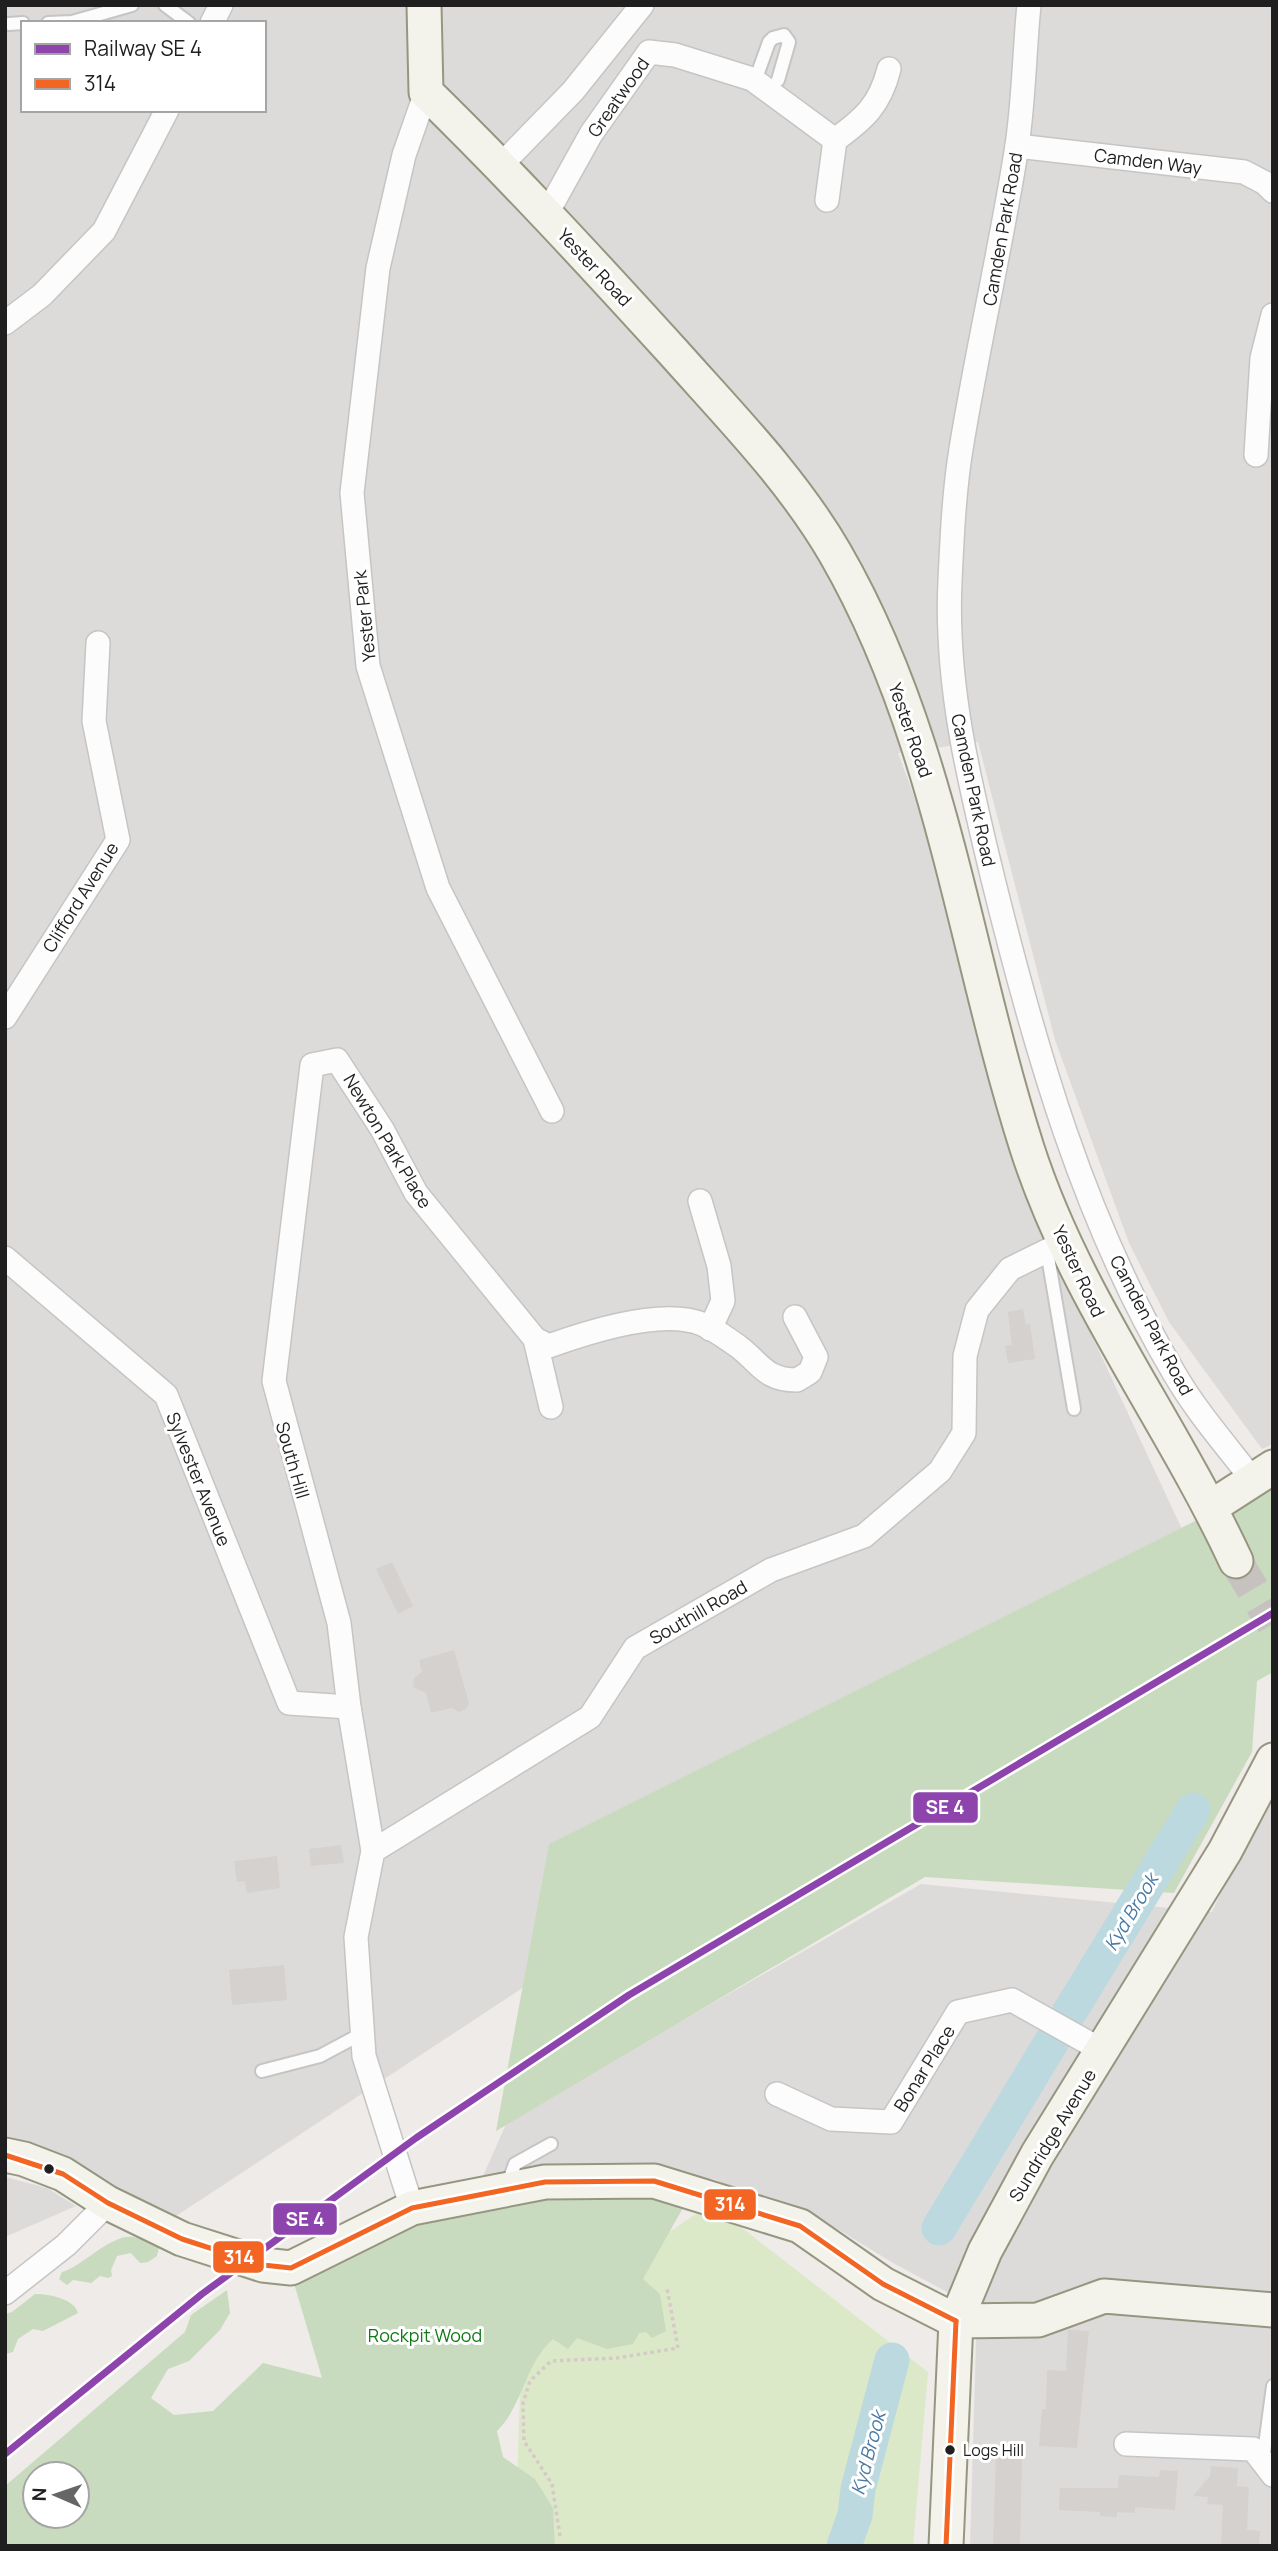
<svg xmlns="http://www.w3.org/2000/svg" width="1278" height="2551" viewBox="0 0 1278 2551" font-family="Manrope,sans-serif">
<rect width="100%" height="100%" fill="#eeebe8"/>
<g fill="#dddbd9" fill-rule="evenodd">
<path d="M5,5h1268v1439l-11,5 -93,-127 -40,-79 -74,-203 -77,-298 -80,11 32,86 46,155 48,196 170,365 -319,201 -705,464 -83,-50 -50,-24 -32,-6zM23,23h241v87h-241z"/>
<path d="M1273,1780v766h-303l7,-238 -84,-45 -57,-35 -122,-49 -84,-8 -151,14 36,-81 156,-77 250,-143 291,28z"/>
<path d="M5,2177l42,11 29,18 -71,31z"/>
</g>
<path fill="#dbe9c8" d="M711,2204l217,168 -15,174h-398l7,-216z"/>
<g fill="#c9dbbe" fill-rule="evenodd">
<path d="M1273,1482v190l-16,9 -5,71 -78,141 -249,-16 -429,254 53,-287z"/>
<path d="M650,2194l34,12 -41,73 17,15 6,37 -14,7 -6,-6 -7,1 -6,11 -26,5 -30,-11 -9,11 -15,-10c-29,26 -30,67 -56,92l6,26 32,22 18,29 2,38h-550v-60l180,-154 6,-17 36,-25 3,23 -10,17 -31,31 -21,8 -17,29 23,17 39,-4 50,-48 59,15 -29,-98 123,-63 134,-22zM35,2474h42v42h-42z"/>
<path d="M141,2234l19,9 -3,13 -9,6 -8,1 -9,-10 -14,3 -6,14 1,6 -4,2 -8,-2 -9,7 -18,-3 -6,5 -8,-6 3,-7c20,-5 53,-43 75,-34z"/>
<path d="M35,2294c14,0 40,5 43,19l-35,18 -10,-2 -15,10 -5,13 -8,2v-40l7,-2z"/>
</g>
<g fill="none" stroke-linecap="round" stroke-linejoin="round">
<g stroke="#bcd9e0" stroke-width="35">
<path d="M1069,2013l124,-203"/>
<path d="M939,2228l113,-187"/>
<path d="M844,2546l11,-31 3,-26 34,-129"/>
</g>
</g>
<g fill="#d4d1cf">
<path d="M1023,1309l3,16 4,-1 5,35 -27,4 -3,-17 7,-1 -4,-33z"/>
<path d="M392,1562l21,44 -15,8 -22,-45z"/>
<path d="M454,1650l15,53 -3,6 -7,3 -7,-4 -21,5 -5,-20 -13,-6 1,-9 8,-6 -3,-12z"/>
<path d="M341,1845l3,18 -33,3 -2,-17z"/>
<path d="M277,1856l3,32 -33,5 -2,-12 -8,1 -3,-21z"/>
<path d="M284,1965l3,35 -55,5 -3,-35z"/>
<path d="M1068,2330l21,1 -12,117 -38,-2 3,-37h4l1,-39 19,1z"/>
<path d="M996,2457l26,2 -2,87h-27z"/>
<path d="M1211,2466l27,2 -1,18 12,1 -2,43 13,1 -1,15 -38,-2 2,-39 -16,-1 1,-7 -15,-1 17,-20z"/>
<path d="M1160,2470l18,1 -3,39 -40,-3v6l-18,-1v5l-17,-1v-4l-41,-2 1,-22h58l1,-13 40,2z"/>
</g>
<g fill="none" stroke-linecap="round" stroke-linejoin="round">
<path stroke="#c5c2c0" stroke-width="33" stroke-dasharray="33 17" stroke-linecap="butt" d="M1236,1561l37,63"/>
<defs>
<g id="lane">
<path d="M165,5l24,18"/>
<path d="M48,23l24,-1 60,-17"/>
<path d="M9,24l14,-1"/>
<path d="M755,81l14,-39 4,-4 11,-3 5,7 -11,38"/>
<path d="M1047,1251l27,158"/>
<path d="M262,2071l58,-15 43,-23"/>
<path d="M507,2186l8,-22 36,-20"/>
<path d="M1263,2460l10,-74"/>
</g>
<g id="street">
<path d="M1029,5c-5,49 -5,99 -13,147 -16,100 -39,198 -55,297 -7,43 -9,89 -11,132 -5,102 19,200 43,298 42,170 91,342 181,494 22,38 51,71 78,106"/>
<path d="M212,23l9,-18"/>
<path d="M426,92l-22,63 -26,113 -26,225 16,173 70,222 114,223"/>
<path d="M1017,146l227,26 21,11 8,8"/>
<path d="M501,165l72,-74 69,-86"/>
<path d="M827,200l8,-60c29,-21 45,-35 54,-71"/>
<path d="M546,215l45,-81 58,-82 26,3 77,24 83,61"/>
<path d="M5,323l37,-28 62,-64 63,-121"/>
<path d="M1256,455l6,-97 11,-43"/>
<path d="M5,1017l113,-177 -24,-119 4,-78"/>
<path d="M700,1201l19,65 4,35 -13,28"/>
<path d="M5,1258l161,137 123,308 60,4"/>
<path d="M535,1339l16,68"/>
<path d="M373,1851l-24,-144 -10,-84 -65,-242 38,-316 25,-5 45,69 34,64 119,146 14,7c39,-14 113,-38 153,-22 13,5 25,15 37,23 22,17 26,33 58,33l13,-8 6,-15 -21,-40"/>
<path d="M777,2094l54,25 60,3 67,-110 54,-12 91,51"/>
<path d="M412,2208l-48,-152 -8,-119 17,-86 217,-134 45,-69 136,-78 93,-34 76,-65 24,-38 1,-77 12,-46 33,-41 55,-27"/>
<path d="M5,2293l61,-48 42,-42"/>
<path d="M1126,2444l127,5 20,26"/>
</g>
<g id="secondary">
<path d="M424,5l2,87c86,84 167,172 248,261 57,64 118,126 161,200 106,183 129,397 192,595 48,149 144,273 209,413"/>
<path d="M1211,1507l62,-40"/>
<path d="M5,2155l19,4 39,15 45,29 74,36 81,26 28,3 121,-60 133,-26 109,-1 146,45 83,58 73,37 82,-1 66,-24 169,14"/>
<path d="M946,2546l10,-225 29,-70 52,-96 188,-304 48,-91"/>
</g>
</defs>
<use href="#lane" stroke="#c6c5c4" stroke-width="16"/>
<use href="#street" stroke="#c6c5c4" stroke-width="26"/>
<use href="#secondary" stroke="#969680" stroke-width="37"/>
<path stroke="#d7c9c7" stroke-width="3.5" stroke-dasharray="3.5 3.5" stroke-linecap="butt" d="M560,2536l-8,-52 -28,-43 -1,-38 7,-22 21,-20 66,-3 61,-10 -11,-60"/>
<use href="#lane" stroke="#fcfcfc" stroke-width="12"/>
<use href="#street" stroke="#fcfcfc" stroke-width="23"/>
<use href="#secondary" stroke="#f3f3eb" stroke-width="33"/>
<defs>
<g id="bus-1">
<path d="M5,2155l58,19 45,29 74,36 81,26 28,3 121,-60 133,-26 109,-1 146,45 83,58 73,37"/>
<path d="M946,2546l10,-225"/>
</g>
</defs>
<use href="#bus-1" stroke="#fff" stroke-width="10"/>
<use href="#bus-1" stroke="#f26522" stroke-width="5"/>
<defs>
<path id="rail-1" d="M5,2454l197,-160 214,-156 213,-143 644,-382"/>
</defs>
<use href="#rail-1" stroke="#fff" stroke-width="12"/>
<use href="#rail-1" stroke="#8e44ad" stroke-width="7"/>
</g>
<g fill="#1f1f1f" stroke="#fff" stroke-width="2.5">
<circle cx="49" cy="2169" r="6"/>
<circle cx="950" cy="2450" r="6"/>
</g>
<g text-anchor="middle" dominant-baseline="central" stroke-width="6" stroke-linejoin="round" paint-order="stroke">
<g font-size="16" fill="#1f1f1f" stroke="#fff" text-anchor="start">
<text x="963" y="2450">Logs Hill</text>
</g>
<g font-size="18" fill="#1f1f1f" stroke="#fff">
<text transform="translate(618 97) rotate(-55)">Greatwood</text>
<text transform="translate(1148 161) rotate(7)">Camden Way</text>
<text transform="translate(1002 229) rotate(-80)">Camden Park Road</text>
<text transform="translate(595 267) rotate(47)">Yester Road</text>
<text transform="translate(364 616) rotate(-96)">Yester Park</text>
<text transform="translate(911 730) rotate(71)">Yester Road</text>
<text transform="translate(974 790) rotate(78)">Camden Park Road</text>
<text transform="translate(80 897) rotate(-58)">Clifford Avenue</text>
<text transform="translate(388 1141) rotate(59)">Newton Park Place</text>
<text transform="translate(1079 1271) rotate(65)">Yester Road</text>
<text transform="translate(1152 1325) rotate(62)">Camden Park Road</text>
<text transform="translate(293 1460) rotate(74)">South Hill</text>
<text transform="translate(199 1479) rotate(68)">Sylvester Avenue</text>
<text transform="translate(698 1612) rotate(-30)">Southill Road</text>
<text transform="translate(924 2068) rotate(-58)">Bonar Place</text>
<text transform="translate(1052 2135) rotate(-59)">Sundridge Avenue</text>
</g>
<g font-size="18" fill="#0f7b15" stroke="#fff">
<text x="425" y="2335">Rockpit Wood</text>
</g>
<g font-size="19" font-style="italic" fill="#4a7aa5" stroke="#fff">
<text transform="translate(1131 1912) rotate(-59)">Kyd Brook</text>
<text transform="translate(868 2453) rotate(-75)">Kyd Brook</text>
</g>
</g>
<g stroke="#fff" stroke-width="2.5">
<rect x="912" y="1791" width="67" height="33" rx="7" fill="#8e44ad"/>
<rect x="703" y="2188" width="54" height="33" rx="7" fill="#f26522"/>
<rect x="272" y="2202" width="66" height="34" rx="7" fill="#8e44ad"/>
<rect x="212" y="2240" width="53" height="34" rx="7" fill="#f26522"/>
</g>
<g font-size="19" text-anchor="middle" font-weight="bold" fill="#fff">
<text x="945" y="1814">SE 4</text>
<text x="730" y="2211">314</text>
<text x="305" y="2226">SE 4</text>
<text x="239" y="2264">314</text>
</g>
<rect width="1278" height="2551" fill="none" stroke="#1f1f1f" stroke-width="14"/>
<rect x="21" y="21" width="245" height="91" fill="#ffffff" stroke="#a5a5a5" stroke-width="2"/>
<rect x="35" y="44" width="35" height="10" fill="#8e44ad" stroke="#a5a5a5" stroke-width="2"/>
<text x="84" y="56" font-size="21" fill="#1f1f1f">Railway SE 4</text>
<rect x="35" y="79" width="35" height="10" fill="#f26522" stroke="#a5a5a5" stroke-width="2"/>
<text x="84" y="91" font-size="21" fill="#1f1f1f">314</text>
<g transform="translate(56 2495) rotate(272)"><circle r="33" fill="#ffffff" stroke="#a5a5a5" stroke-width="2"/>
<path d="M0-5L12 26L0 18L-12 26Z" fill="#676665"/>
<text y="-10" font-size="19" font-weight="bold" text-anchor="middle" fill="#1f1f1f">N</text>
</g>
</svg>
